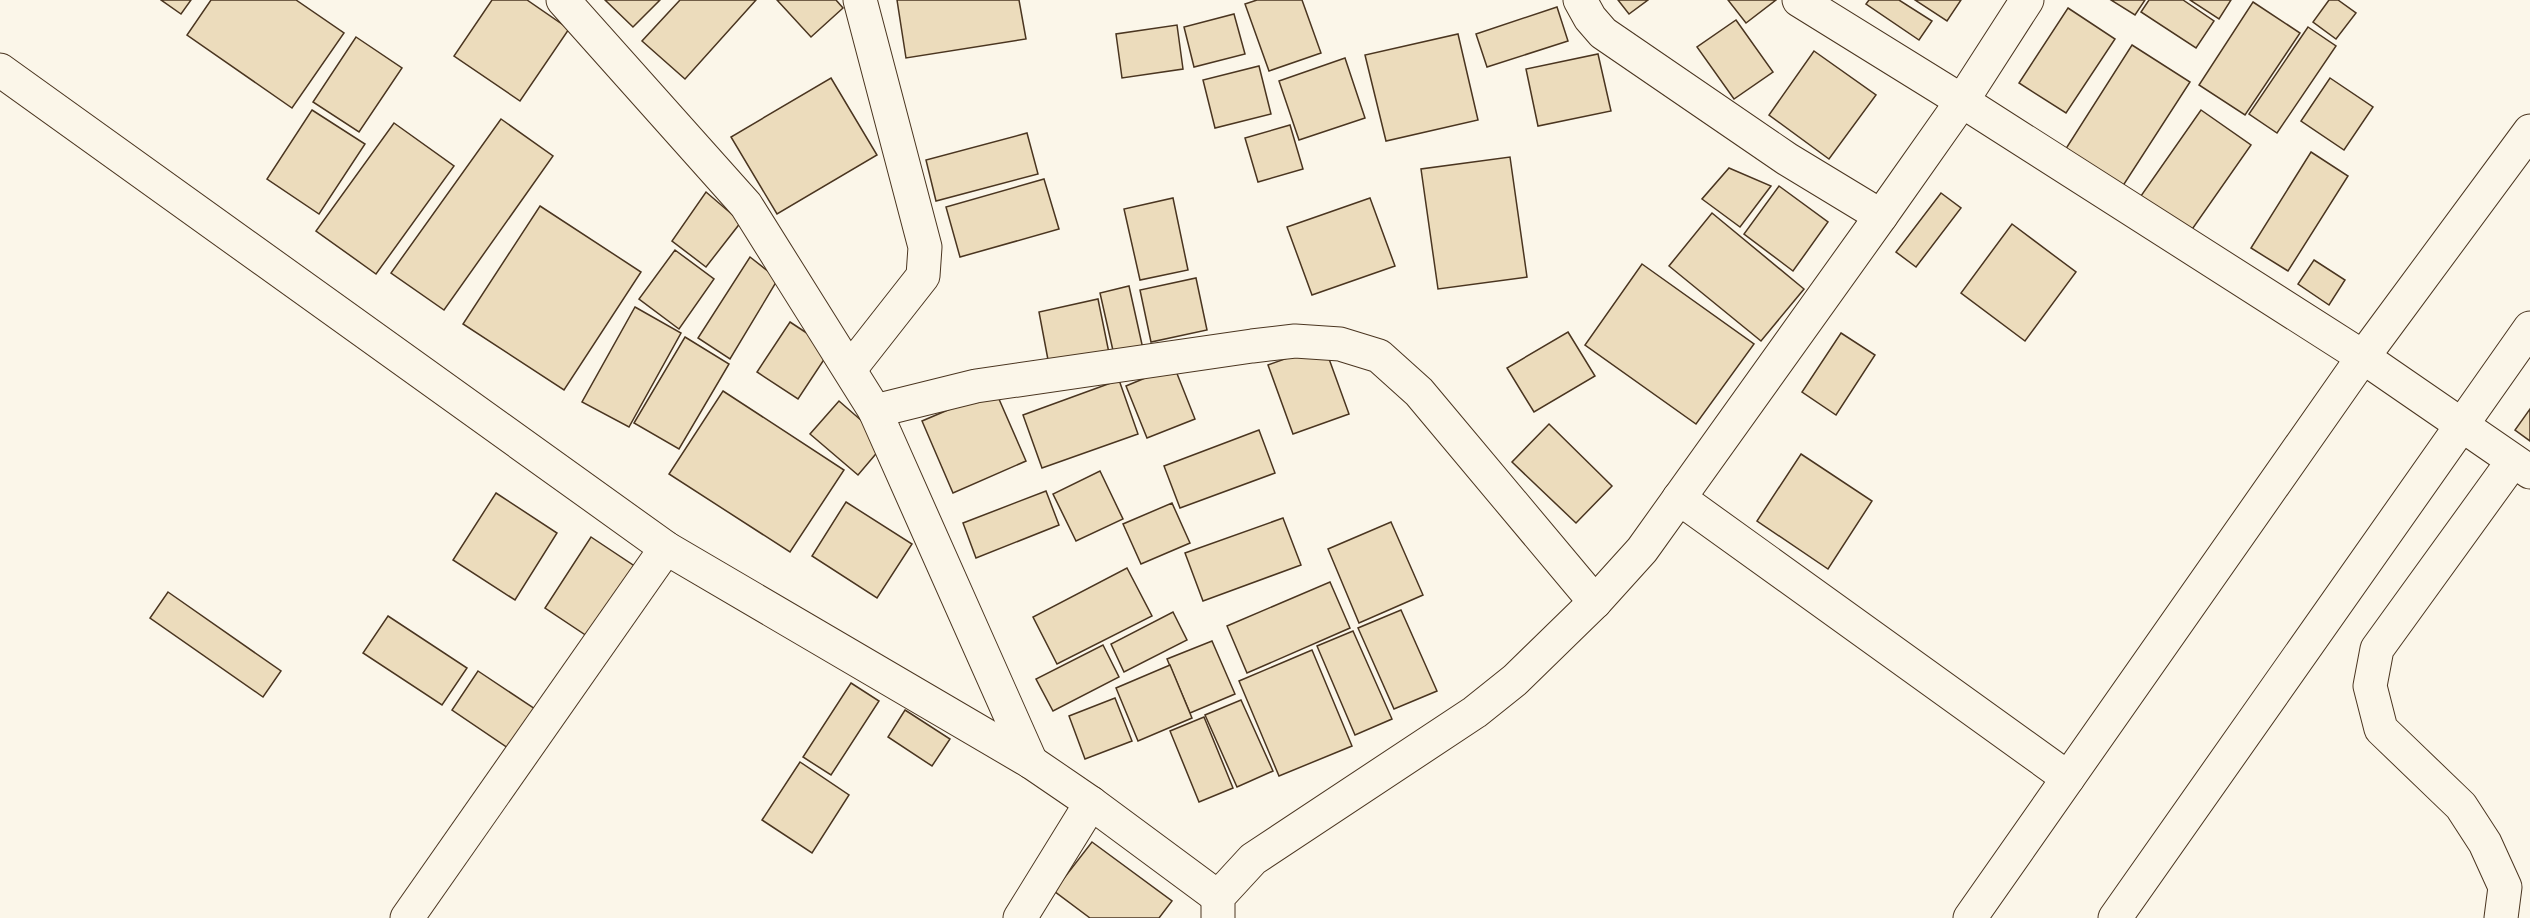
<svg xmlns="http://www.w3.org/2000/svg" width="2530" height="918" viewBox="0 0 2530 918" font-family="Overpass,sans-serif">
<rect width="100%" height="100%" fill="#fbf6e9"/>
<g fill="#ecdcbc" stroke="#4a3520" stroke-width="1.5">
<path d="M161,0h30l-10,14z"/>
<path d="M211,0h85l48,33 -52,75 -105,-73z"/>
<path d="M492,0h35l42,29 -49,72 -66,-45z"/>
<path d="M605,0h55l-27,27z"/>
<path d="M680,0h76l-71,79 -43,-38z"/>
<path d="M777,0h59l7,8 -32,29z"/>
<path d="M897,0h122l7,39 -120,19z"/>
<path d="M1257,0h45l19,53 -52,18 -24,-67z"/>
<path d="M1618,0h30l-19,14z"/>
<path d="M1728,0h48l-30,23z"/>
<path d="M1869,0h30l33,21 -13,19 -53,-36z"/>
<path d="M1915,0h46l-14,21z"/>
<path d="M2111,0h34l-10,15z"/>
<path d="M2149,0h34l31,21 -18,27 -55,-36z"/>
<path d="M2190,0h41l-12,19z"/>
<path d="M2329,0h9l18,13 -20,26 -23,-17z"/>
<path d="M2253,2l47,31 -55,82 -46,-30z"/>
<path d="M1557,7l11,34 -81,26 -11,-33z"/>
<path d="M2068,8l47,31 -49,74 -47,-30z"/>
<path d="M1234,14l11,40 -51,13 -10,-40z"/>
<path d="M1736,20l37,52 -39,27 -37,-52z"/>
<path d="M1177,25l6,44 -61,9 -6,-44z"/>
<path d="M2308,27l28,19 -59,87 -28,-19z"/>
<path d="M1458,34l20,86 -92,21 -21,-86z"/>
<path d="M356,37l46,31 -43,64 -46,-30z"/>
<path d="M2132,45l58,37 -73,113 -57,-37z"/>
<path d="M1814,51l62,44 -47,64 -60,-44z"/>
<path d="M1598,54l13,57 -73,15 -12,-57z"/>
<path d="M1345,58l20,60 -66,22 -20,-59z"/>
<path d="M1259,66l12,48 -56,14 -12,-48z"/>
<path d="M831,78l46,77 -100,59 -46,-77z"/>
<path d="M2330,78l43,29 -29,43 -43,-29z"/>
<path d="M312,110l53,34 -46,70 -52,-35z"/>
<path d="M2201,110l50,35 -65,93 -50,-35z"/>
<path d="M501,119l52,37 -109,154 -53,-37z"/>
<path d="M394,123l60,43 -78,108 -60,-43z"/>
<path d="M1290,125l13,44 -45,13 -13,-44z"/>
<path d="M1027,133l11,41 -102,27 -10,-41z"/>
<path d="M2311,152l37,24 -60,95 -37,-23z"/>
<path d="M1510,157l17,120 -89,12 -17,-120z"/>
<path d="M1729,168l42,18 -31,41 -38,-28z"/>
<path d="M1044,179l15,50 -99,28 -14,-50z"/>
<path d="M1779,186l49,36 -35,49 -49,-37z"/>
<path d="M706,192l35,30 -35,45 -34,-26z"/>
<path d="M1941,193l20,15 -45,59 -20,-15z"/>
<path d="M1173,198l15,72 -48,10 -16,-71z"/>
<path d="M1370,198l25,68 -83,29 -25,-68z"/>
<path d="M540,206l101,66 -77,118 -101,-66z"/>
<path d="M1712,213l92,76 -43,52 -92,-75z"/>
<path d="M2012,224l64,48 -51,69 -64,-48z"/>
<path d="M675,250l39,29 -35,50 -40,-30z"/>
<path d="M750,257l28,22 -48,80 -32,-21z"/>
<path d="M2314,260l31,20 -16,25 -31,-21z"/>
<path d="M1642,264l112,80 -58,80 -111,-79z"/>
<path d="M1196,278l11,52 -56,12 -11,-52z"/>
<path d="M1129,286l14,63 -29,6 -14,-62z"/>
<path d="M1098,299l11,54 -60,12 -10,-53z"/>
<path d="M635,307l46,26 -52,94 -47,-25z"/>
<path d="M790,322l41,27 -33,50 -41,-27z"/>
<path d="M1568,332l27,44 -61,36 -27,-44z"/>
<path d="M1841,333l34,22 -39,60 -34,-23z"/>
<path d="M685,337l44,27 -50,85 -45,-26z"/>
<path d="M1324,345l25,69 -56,20 -25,-69z"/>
<path d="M1174,366l21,53 -48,19 -21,-52z"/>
<path d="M1119,380l19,54 -96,34 -19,-53z"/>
<path d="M995,390l31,71 -73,32 -31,-72z"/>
<path d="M723,391l121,79 -54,82 -121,-78z"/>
<path d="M839,401l47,41 -28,33 -48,-41z"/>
<path d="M2530,409v32l-15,-11z"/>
<path d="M1549,424l63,62 -36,37 -64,-61z"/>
<path d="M1259,430l16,43 -95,35 -16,-42z"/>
<path d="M1801,454l71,47 -44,68 -71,-48z"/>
<path d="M1100,471l23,48 -47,22 -23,-47z"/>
<path d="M1046,491l13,34 -83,33 -13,-35z"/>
<path d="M496,493l61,40 -42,67 -62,-40z"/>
<path d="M846,502l66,42 -35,54 -65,-42z"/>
<path d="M1172,503l18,40 -49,21 -18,-40z"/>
<path d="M1283,518l18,47 -98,36 -18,-48z"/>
<path d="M1391,522l32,73 -64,28 -31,-74z"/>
<path d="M591,537l48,32 -46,71 -48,-32z"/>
<path d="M1127,568l25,48 -95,48 -24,-47z"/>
<path d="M1330,582l20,46 -103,45 -20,-47z"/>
<path d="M168,592l113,79 -18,26 -113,-79z"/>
<path d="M1401,610l36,81 -43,18 -36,-81z"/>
<path d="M1173,612l14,28 -63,32 -13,-28z"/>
<path d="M388,616l79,52 -25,37 -79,-52z"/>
<path d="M1353,631l39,88 -37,16 -38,-89z"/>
<path d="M1212,641l23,53 -45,19 -23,-54z"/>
<path d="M1103,645l16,32 -66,34 -17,-32z"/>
<path d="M1312,650l40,96 -73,30 -40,-95z"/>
<path d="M1170,665l22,53 -54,23 -22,-53z"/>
<path d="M478,671l63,42 -27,39 -62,-42z"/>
<path d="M851,683l28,18 -48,74 -28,-18z"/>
<path d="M1115,698l17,43 -47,18 -16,-43z"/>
<path d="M1241,700l32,71 -36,16 -32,-72z"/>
<path d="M905,710l45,29 -18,27 -44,-29z"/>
<path d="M1204,717l29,71 -34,14 -29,-71z"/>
<path d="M800,762l49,33 -37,58 -50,-33z"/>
<path d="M1092,842l80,59 -13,17h-69l-36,-27z"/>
</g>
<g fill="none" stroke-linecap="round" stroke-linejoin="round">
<defs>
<g id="minor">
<path d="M563,0l183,205 129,206 156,351"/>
<path d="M1580,0l10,18 13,15 184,126 94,57"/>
<path d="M1799,0l163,101 401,256 167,115"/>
<path d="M0,70l666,478 365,214 60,41 127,94"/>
<path d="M850,369l73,-93 2,-29 -65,-247"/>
<path d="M875,411l101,-25 276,-40 43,-5 45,3 39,12 40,36 176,210"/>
<path d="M1679,498l389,280"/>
<path d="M407,918l259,-370"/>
<path d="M1020,918l71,-115"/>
<path d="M2501,918l4,-31 -20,-44 -24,-37 -80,-77 -11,-43 7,-37 136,-188"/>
</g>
<g id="tertiary">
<path d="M1218,918v-21l35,-38 222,-147 40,-32 80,-78 47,-52 239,-334 81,-115 65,-101"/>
<path d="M1970,918l393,-561 167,-226"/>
<path d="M2115,918l415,-590"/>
</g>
</defs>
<use href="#minor" stroke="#4a3520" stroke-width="35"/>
<use href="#tertiary" stroke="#4a3520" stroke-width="35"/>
<use href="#minor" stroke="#fbf6e9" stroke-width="33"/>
<use href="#tertiary" stroke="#fbf6e9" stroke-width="33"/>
</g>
</svg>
